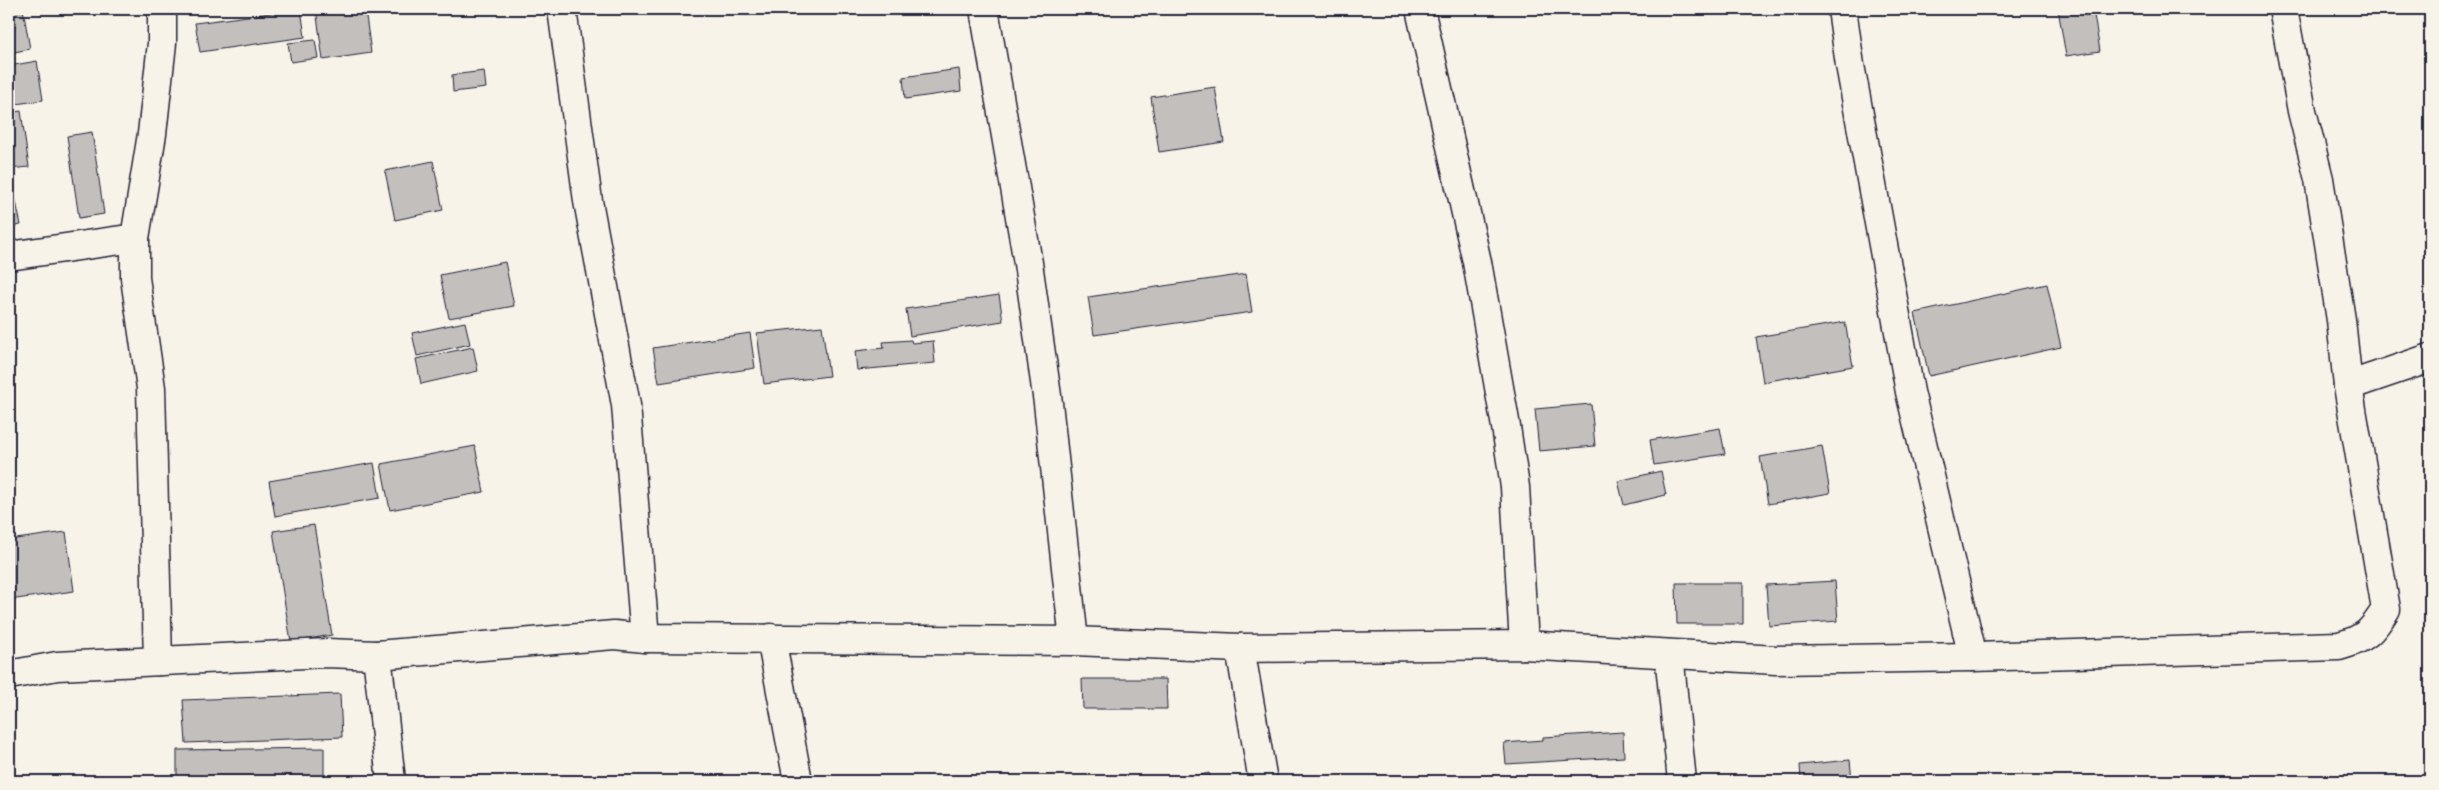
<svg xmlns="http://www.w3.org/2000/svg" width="2439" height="790" viewBox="0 0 2439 790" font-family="Mynerve,sans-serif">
<rect width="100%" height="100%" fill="#f7f3e8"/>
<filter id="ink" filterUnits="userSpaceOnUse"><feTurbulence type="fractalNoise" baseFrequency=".02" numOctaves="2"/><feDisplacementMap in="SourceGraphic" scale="10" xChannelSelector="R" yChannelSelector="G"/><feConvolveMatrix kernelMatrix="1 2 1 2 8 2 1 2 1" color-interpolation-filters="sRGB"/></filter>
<g filter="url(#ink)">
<g fill="#c2bfbd" stroke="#22223b">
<path d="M9,9h14l7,40 -21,4z"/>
<path d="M301,9l4,28 -105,15 -5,-29z"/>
<path d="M316,9h49l6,44 -48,7z"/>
<path d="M1632,9h32l-31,5z"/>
<path d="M2058,9h35l7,42 -34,5z"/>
<path d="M315,40l3,18 -27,4 -3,-19z"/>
<path d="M37,61l6,39 -34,5v-39z"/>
<path d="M959,69l2,22 -56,8 -2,-22z"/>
<path d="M484,71l2,17 -33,4 -1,-17z"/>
<path d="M1215,87l9,55 -65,10 -8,-55z"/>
<path d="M21,111l8,56 -20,2v-56z"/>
<path d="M92,132l12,82 -25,4 -12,-82z"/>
<path d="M433,161l10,49 -48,10 -10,-49z"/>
<path d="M9,169l12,56 -12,2z"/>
<path d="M505,262l9,44 -65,12 -9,-43z"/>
<path d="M1246,274l6,38 -158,23 -6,-38z"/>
<path d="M2047,284l14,63 -132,29 -14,-63z"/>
<path d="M999,295l4,26 -93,15 -4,-27z"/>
<path d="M465,322l5,22 -53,12 -5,-23z"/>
<path d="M1845,322l8,44 -90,16 -7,-45z"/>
<path d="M822,326l7,50 -65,8 -7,-51z"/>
<path d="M750,333l5,35 -96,15 -6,-35z"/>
<path d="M911,340l1,3 21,-2 2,22 -78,7 -2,-19 29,-3 -1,-6z"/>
<path d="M473,347l5,24 -57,13 -5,-25z"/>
<path d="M1591,404l4,42 -56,5 -4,-42z"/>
<path d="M1720,428l5,26 -71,11 -4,-25z"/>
<path d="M475,446l9,46 -94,18 -9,-46z"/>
<path d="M1822,446l8,47 -62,11 -8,-47z"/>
<path d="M374,463l6,35 -105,18 -6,-35z"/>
<path d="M1661,471l5,24 -42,10 -6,-24z"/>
<path d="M314,525l18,110 -41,7 -18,-111z"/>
<path d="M66,532l8,59 -65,9v-60z"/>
<path d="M1835,581l3,40 -69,5 -3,-41z"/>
<path d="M1676,583h67v41h-66z"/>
<path d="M1082,679h84l1,30h-84z"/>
<path d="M340,694l2,43 -156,6 -3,-43z"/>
<path d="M1623,732l1,25 -118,7 -2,-21 39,-3v-3z"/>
<path d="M324,748v33h-147v-31z"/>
<path d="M1850,760l2,21h-51l-1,-16z"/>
<path d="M1209,773l3,8h-35z"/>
</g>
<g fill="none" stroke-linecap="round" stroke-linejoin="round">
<defs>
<g id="minor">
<path d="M562,9l26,192 38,204 19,233"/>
<path d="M984,9l44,254 20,140 26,238"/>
<path d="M1420,9l57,253 29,165 9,60 9,158"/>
<path d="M1842,9l8,56 60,327 63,265"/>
<path d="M9,256l126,-18"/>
<path d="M2348,386l82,-28"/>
<path d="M771,638l27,143"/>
<path d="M1240,648l23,133"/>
<path d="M1669,654l13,127"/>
<path d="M377,655l14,126"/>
<path d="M158,661l-7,-273 -16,-110v-40l17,-104 10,-91v-34"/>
<path d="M9,675l48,-9 270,-13 50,2 237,-20 31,3 429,3 166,7 284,-3 252,15 197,-3 366,-11c26,-7 33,-14 47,-37l-38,-223 -7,-66 -22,-141 -17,-68 -19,-102"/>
</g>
</defs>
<use href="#minor" stroke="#22223b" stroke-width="31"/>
<use href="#minor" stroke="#f7f3e8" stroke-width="28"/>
</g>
</g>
<rect width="2439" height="790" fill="none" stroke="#f7f3e8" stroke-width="30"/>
<rect x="15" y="15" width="2409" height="760" fill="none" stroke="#22223b" stroke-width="2" filter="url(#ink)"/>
</svg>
